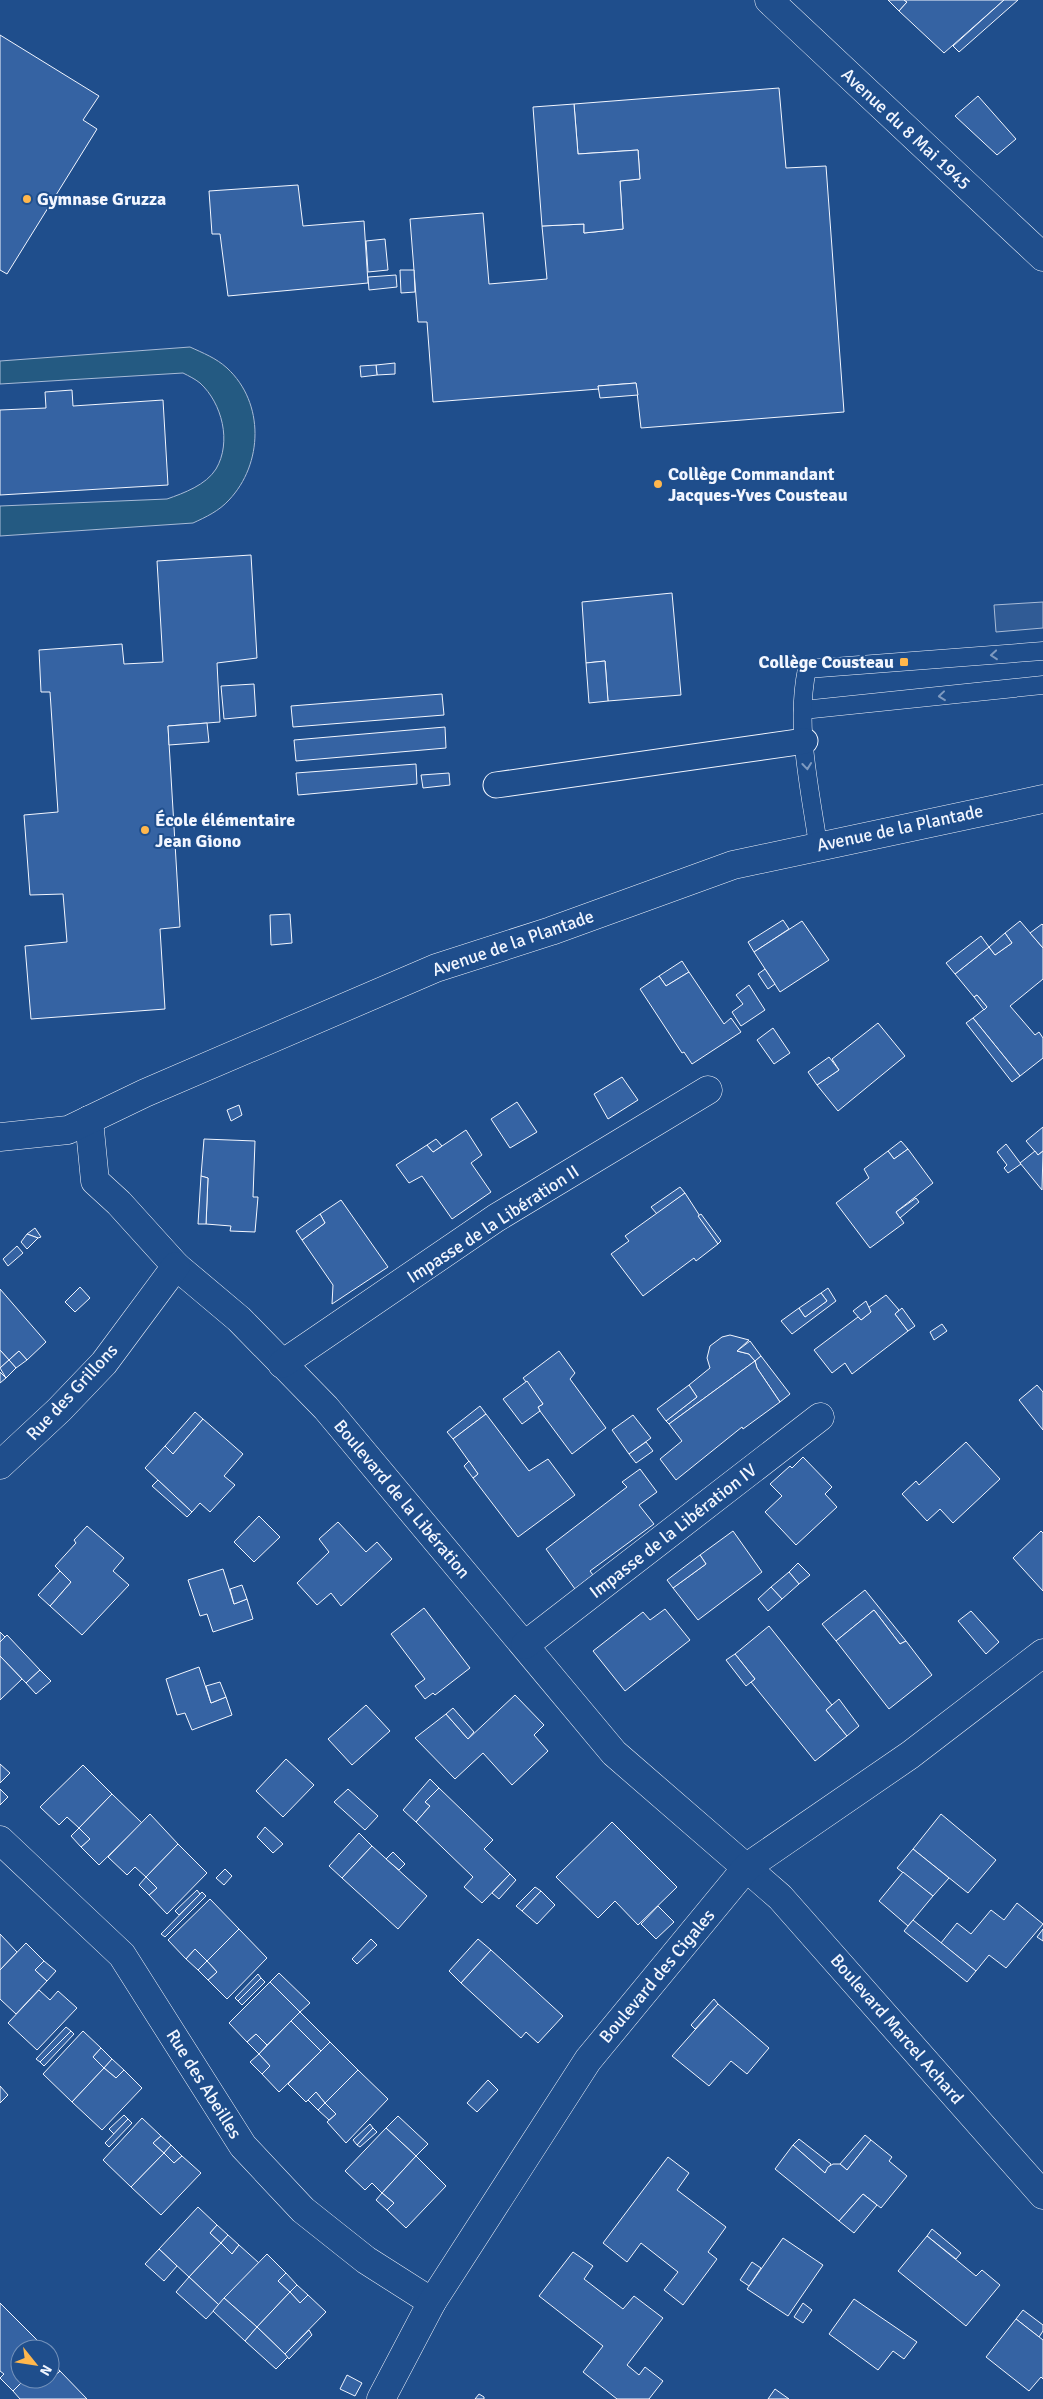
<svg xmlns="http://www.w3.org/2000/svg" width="1043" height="2399" viewBox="0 0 1043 2399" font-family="Signika,sans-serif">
<rect width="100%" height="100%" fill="#1f4e8c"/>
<path fill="#245a82" stroke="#a8bbd7" d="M190,347c13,6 26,11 37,21 38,35 36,96 2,132 -10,11 -23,17 -36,23l-193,13v-30l167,-7c17,-6 39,-14 49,-30 16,-27 6,-66 -16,-86 -5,-4 -11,-7 -17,-10l-183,11v-23z"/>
<path fill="#305b95" stroke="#a8bbd7" d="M1043,602v26l-47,4 -2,-27z"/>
<g fill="#3563a3" stroke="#f2f6ff">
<path d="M888,0h16l3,2 -8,9z"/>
<path d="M904,0h100l-60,53 -45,-42 8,-9z"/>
<path d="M1004,0h14l-59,52 -6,-6z"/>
<path d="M0,35l99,61 -16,24 14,9 -90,145 -7,-4z"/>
<path d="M779,88l7,80 40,-2 18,246 -203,16 -5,-45 -38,3 1,3 -166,13 -6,-80h-9l-8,-103 73,-6 6,71 58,-5 -5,-53 42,-2v9l39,-4 -3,-48 20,-2 -2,-29 -60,4 -4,-50z"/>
<path d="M978,96l38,43 -19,16 -42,-39z"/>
<path d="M574,104l4,50 60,-4 2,29 -20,2 3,48 -39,4v-9l-42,2 -9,-119z"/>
<path d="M298,185l5,41 61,-5 4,62 -140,13 -8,-62h-8l-3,-43z"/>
<path d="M385,239l3,31 -20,2 -2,-31z"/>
<path d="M400,270h14l1,22 -14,1z"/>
<path d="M396,275l1,12 -28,3 -1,-13z"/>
<path d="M395,363v11l-18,1 -1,-10z"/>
<path d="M376,365l1,10 -16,2 -1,-11z"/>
<path d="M636,383l2,12 -38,3 -2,-12z"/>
<path d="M72,390l1,16 90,-6 5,85 -168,10v-85l46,-2 -1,-16z"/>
<path d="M251,555l6,103 -40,5 3,59 -52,4 12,201 -20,2 5,80 -134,10 -6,-73 42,-4 -4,-48 -33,1 -6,-80 34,-3 -8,-120h-9l-2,-42 83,-6 2,20 39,-2 -6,-101z"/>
<path d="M672,593l9,102 -73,6 -3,-40 -19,2 -4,-61z"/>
<path d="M605,661l3,40 -19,2 -3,-40z"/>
<path d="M254,684l2,32 -32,3 -3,-33z"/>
<path d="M442,694l2,21 -151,12 -2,-21z"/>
<path d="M207,723l2,19 -40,3 -1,-19z"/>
<path d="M445,727l1,21 -150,13 -2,-21z"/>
<path d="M416,764l1,20 -119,11 -2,-22z"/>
<path d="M449,773l1,12 -27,3 -2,-13z"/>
<path d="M290,914l2,29 -21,2 -1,-30z"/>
<path d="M783,920l6,9 -35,23 -6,-10z"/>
<path d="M802,921l27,39 -49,32 -26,-40z"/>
<path d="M1020,921l23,27v31l-33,27 25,29 4,-3 4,6v20l-23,18 -47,-58 14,-11 -10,-12 -3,2 -19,-23 34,-27 6,8 17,-12 -7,-10z"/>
<path d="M1042,924l1,1v23l-13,-15z"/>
<path d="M1005,933l7,10 -17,12 -6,-8z"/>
<path d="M981,936l8,11 -34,27 -9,-11z"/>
<path d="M682,961l7,11 -23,14 -7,-10z"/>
<path d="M765,969l10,15 -7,5 -10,-15z"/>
<path d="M689,972l35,52 7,-6 10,14 -49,32 -8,-12 -2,1 -42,-64 19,-13 7,10z"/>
<path d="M749,985l16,25 -24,16 -9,-14 11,-8 -7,-9z"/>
<path d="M977,995l10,12 -3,3 -10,-13z"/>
<path d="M973,1018l47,58 -8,6 -46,-59z"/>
<path d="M878,1023l27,33 -67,55 -21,-26 22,-15 -7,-11z"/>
<path d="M773,1028l17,25 -16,11 -17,-24z"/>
<path d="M829,1057l10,13 -22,15 -9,-13z"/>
<path d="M622,1077l16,23 -30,19 -14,-25z"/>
<path d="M517,1102l20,30 -27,16 -19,-29z"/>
<path d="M239,1105l3,10 -11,6 -4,-11z"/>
<path d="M1043,1127v24l-5,4 -12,-14z"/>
<path d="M466,1130l16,25 -11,8 20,29 -39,27 -30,-43 -13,7 -13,-18 31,-20 6,7z"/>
<path d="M204,1139l51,2 -2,56h5l-3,35 -25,-1 1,-5 -25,-2 2,-46 -7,-2z"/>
<path d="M436,1139l6,7 -9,6 -6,-7z"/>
<path d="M901,1141l7,8 -14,10 -6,-8z"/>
<path d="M1006,1144l15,20 -13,9 -4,-5 3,-3 -10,-13z"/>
<path d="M908,1149l25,34 -37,29 8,11 -34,25 -34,-45 33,-25 -5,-9 24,-18 6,8z"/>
<path d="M1035,1151l3,4 5,-4 -1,39 -22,-27z"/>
<path d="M201,1176l7,2 -2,46h-8z"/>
<path d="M680,1187l5,6 -28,21 -6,-7z"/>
<path d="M685,1193l33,51 -22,17 -2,-3 -51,38 -32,-42 18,-13 -4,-5z"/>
<path d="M916,1198l3,4 -19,16 -4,-6z"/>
<path d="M341,1200l47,67 -56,37 1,-19 -31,-45 23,-17 -5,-9z"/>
<path d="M320,1214l5,9 -23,17 -6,-9z"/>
<path d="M701,1214l20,27 -3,3 -20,-28z"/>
<path d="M35,1228l6,9 -3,1 -11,-4z"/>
<path d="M27,1234l11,4 -11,11 -6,-7z"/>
<path d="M17,1246l6,7 -15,13 -5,-7z"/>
<path d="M80,1287l10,11 -15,14 -10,-10z"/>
<path d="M828,1288l8,13 -44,33 -11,-13 18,-13 6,9 22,-16 -6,-8z"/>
<path d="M0,1289l46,53 -19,18 -8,-9 -10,9 -9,-10z"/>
<path d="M821,1293l6,8 -22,16 -6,-9z"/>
<path d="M886,1295l13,15 -4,4 13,17 -56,43 -7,-11 -13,10 -18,-23 44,-33 3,3 10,-8 -3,-4z"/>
<path d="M866,1301l5,11 -10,8 -8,-9z"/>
<path d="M902,1308l13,18 -7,5 -13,-17z"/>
<path d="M942,1324l5,7 -13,9 -4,-8z"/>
<path d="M730,1335l19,5 -12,11 12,3 6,7 -86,63 -3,-3 31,-24 -8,-12 21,-17 -3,-10 3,-12 12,-9z"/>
<path d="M750,1341l11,15 -6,5 -6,-7 -12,-3z"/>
<path d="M0,1350l9,10 -9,8z"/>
<path d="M19,1351l8,9 -11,8 -7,-8z"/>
<path d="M559,1351l16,22 -5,6 36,49 -34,26 -32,-43 -2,-4 5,-3 -20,-26z"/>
<path d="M761,1356l29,38 -10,8 -23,-34 -2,-7z"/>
<path d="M9,1360l7,8 -10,10 -6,-10z"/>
<path d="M755,1361l2,7 23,34 -37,27 -1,-2 -66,53 -16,-21 22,-18 -13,-17z"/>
<path d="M0,1372l6,6 -6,5z"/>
<path d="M527,1381l16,23 -5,3 2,4 -18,13 -19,-25z"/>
<path d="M689,1385l8,12 -31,24 -9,-12z"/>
<path d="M1037,1385l6,7v38l-24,-30z"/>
<path d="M480,1406l6,8 -33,25 -6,-7z"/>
<path d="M195,1412l8,7 -30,35 -8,-8z"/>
<path d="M486,1414l43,57 19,-12 27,36 -57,42 -45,-59 5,-4 -25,-35z"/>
<path d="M633,1415l18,23 -22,16 -17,-24z"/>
<path d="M203,1419l40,35 -19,22 11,9 -25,27 -10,-9 -8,9 -47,-44 20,-22 8,8z"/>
<path d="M646,1442l7,9 -17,12 -7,-9z"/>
<path d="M966,1442l34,37 -47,44 -13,-14 -13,12 -25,-27 14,-13 3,4z"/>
<path d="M803,1457l29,30 -7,7 12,13 -41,38 -31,-33 17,-16 -12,-12 20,-18 2,2z"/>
<path d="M469,1461l9,13 -5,4 -9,-12z"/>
<path d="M640,1469l17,23 -18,13 15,19 -64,47 3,4 -18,14 -29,-40 81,-62 -5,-5z"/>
<path d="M158,1480l34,32 -5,5 -35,-31z"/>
<path d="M259,1516l21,21 -26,25 -20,-20z"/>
<path d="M338,1522l28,30 11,-10 15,17 -51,47 -10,-13 -14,12 -20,-22 32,-31 -10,-13z"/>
<path d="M87,1526l37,32 -11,13 16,14 -47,50 -32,-29 21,-24 -16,-16 21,-23 -2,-3z"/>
<path d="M733,1531l29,41 -64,48 -25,-32 33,-24 -6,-9z"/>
<path d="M1041,1531l2,2v58l-30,-33z"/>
<path d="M700,1555l6,9 -33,24 -6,-8z"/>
<path d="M798,1563l12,12 -11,9 -10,-12z"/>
<path d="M223,1569l11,35 13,-5 6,20 -40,13 -6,-18 -7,2 -12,-36z"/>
<path d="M60,1571l11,11 -21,24 -12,-11z"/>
<path d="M789,1572l10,12 -17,15 -11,-12z"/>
<path d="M242,1585l5,14 -13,5 -4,-15z"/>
<path d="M771,1587l11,12 -14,12 -10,-12z"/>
<path d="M865,1590l41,51 -6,3 -26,-34 -38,31 -14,-17z"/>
<path d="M424,1608l46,60 -35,27 -2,-2 -8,6 -10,-13 10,-7 -34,-45z"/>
<path d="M665,1609l25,31 -65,51 -32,-40 50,-39 7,8z"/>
<path d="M874,1610l26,34 6,-3 26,34 -43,34 -53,-68z"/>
<path d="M971,1611l28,31 -13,12 -28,-33z"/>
<path d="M769,1626l63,79 -6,5 21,26 -32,25 -64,-79 4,-3 -20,-25z"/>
<path d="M0,1632l5,5 -5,5z"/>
<path d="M7,1635l33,35 -14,13 -26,-27v-14z"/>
<path d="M735,1654l20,25 -9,7 -20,-26z"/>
<path d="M0,1656l22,23 -22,21z"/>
<path d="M199,1667l12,36 15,-6 6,18 -40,15 -7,-17 -8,2 -11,-36z"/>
<path d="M40,1670l11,11 -15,13 -10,-11z"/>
<path d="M220,1682l6,15 -15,6 -5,-17z"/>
<path d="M515,1695l29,30 -10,10 14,16 -36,34 -29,-32 -28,26 -40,-41 31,-24 22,25z"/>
<path d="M839,1699l20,27 -12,10 -21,-26z"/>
<path d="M366,1705l24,26 -38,34 -24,-26z"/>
<path d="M453,1708l21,24 -6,7 -22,-25z"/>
<path d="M286,1759l28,26 -31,32 -27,-26z"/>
<path d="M0,1764l10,9 -10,10z"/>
<path d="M83,1765l29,29 -33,34 -12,-11 -8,8 -19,-18z"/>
<path d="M430,1779l9,9 -14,14 5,4 -14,16 -13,-12z"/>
<path d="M439,1788l54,52 -9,9 26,25 -28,29 -18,-16 9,-10 -57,-55 14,-16 -5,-4z"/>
<path d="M0,1789l8,8 -8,8z"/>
<path d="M348,1789l30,27 -13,14 -31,-28z"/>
<path d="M112,1794l30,29 -43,42 -18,-18 9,-8 -11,-11z"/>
<path d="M150,1814l28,30 -32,33 -11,-10 -8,8 -19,-18z"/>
<path d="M941,1814l55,46 -28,33 -55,-44z"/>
<path d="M612,1822l65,65 -39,38 -23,-24 -17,17 -42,-41z"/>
<path d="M265,1827l18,17 -10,9 -16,-16z"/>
<path d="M79,1828l11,11 -9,8 -10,-11z"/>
<path d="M359,1833l13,13 -30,32 -13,-12z"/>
<path d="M178,1844l29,29 -40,41 -18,-19 8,-7 -11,-11z"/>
<path d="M372,1846l55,50 -29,33 -56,-51z"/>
<path d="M913,1849l36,29 -16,18 -36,-28z"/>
<path d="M393,1852l12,12 -6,6 -13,-11z"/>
<path d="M225,1869l7,7 -8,9 -8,-7z"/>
<path d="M903,1872l30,24 -25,30 -29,-25z"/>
<path d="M510,1874l6,6 -17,19 -7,-6z"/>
<path d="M146,1877l11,11 -8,7 -10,-10z"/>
<path d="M535,1887l6,4 -19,20 -6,-5z"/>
<path d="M197,1890l3,4 -21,21 -4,-4z"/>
<path d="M541,1891l14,14 -18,19 -15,-13z"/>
<path d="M202,1892l4,4 -41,41 -4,-3z"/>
<path d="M210,1899l29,30 -32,32 -12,-12 -9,10 -18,-19z"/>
<path d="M1017,1903l26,21 -37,44 -17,-13 -13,16 -35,-28 16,-20 14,11 20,-24 13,10z"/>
<path d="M658,1906l16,16 -18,17 -15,-15z"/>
<path d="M913,1920l63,51 -9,11 -63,-51z"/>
<path d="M239,1929l28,29 -40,41 -19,-19 9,-8 -10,-11z"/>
<path d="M1043,1929v12l-6,-4z"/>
<path d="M0,1934l17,18 -17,18z"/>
<path d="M371,1939l6,6 -20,19 -5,-5z"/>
<path d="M478,1939l13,11 -30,33 -12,-12z"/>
<path d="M26,1943l18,18 -9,9 12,11 -31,33 -16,-15v-29z"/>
<path d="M195,1949l12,12 -9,9 -12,-11z"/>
<path d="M491,1950l72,66 -25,27 -12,-11 -5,6 -60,-55z"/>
<path d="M44,1961l12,10 -9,10 -12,-11z"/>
<path d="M207,1961l10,11 -9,8 -10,-10z"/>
<path d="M279,1973l31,30 -10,9 -30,-30z"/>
<path d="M258,1974l3,4 -23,23 -3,-3z"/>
<path d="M261,1978l4,4 -23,23 -4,-4z"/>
<path d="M270,1982l30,30 -33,33 -11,-11 -9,8 -18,-19z"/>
<path d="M39,1990l11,10 8,-9 19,17 -40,42 -29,-27z"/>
<path d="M714,1999l4,5 -23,25 -4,-4z"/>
<path d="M718,2004l51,44 -22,26 -16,-13 -22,25 -37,-30z"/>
<path d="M300,2012l30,30 -9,9 -30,-30z"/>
<path d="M291,2021l30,30 -42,41 -17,-18 8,-8 -11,-12z"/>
<path d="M66,2027l5,4 -31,31 -4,-3z"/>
<path d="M71,2031l3,3 -30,32 -4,-4z"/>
<path d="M83,2031l18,17 -8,9 11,11 -32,34 -29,-28z"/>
<path d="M256,2034l11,11 -8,9 -12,-12z"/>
<path d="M330,2042l28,28 -33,33 -9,-11 -10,10 -18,-18z"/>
<path d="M101,2048l11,11 -8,9 -11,-11z"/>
<path d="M259,2054l11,12 -8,8 -12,-12z"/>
<path d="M112,2059l12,11 -8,8 -12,-10z"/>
<path d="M104,2068l12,10 8,-8 18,18 -40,42 -30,-28z"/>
<path d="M358,2070l30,29 -42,44 -19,-21 9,-8 -11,-11z"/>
<path d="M488,2080l10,10 -21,22 -10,-9z"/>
<path d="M0,2086l8,9 -8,8z"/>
<path d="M316,2092l9,11 -7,7 -10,-10z"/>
<path d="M325,2103l11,11 -7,6 -11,-10z"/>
<path d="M124,2115l4,4 -14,15 -5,-5z"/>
<path d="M398,2116l30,28 -12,12 -30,-28z"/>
<path d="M142,2118l19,18 -8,7 11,10 -33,34 -28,-27z"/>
<path d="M128,2119l4,4 -23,24 -4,-4z"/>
<path d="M370,2124l3,4 -16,17 -4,-5z"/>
<path d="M373,2128l4,4 -17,15 -3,-2z"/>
<path d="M386,2128l30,28 -34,37 -10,-10 -7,7 -20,-19z"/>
<path d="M865,2135l6,5 -24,30 -7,-6z"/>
<path d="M161,2136l10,9 -7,8 -11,-10z"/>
<path d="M799,2139l32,25 -6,9 -32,-28z"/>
<path d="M871,2140l21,17 -3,4 18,15 -26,32 -18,-14 -24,27 -64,-52 18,-24 32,28 3,-6 5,-3h7l7,6z"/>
<path d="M171,2145l11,11 -8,7 -10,-10z"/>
<path d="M164,2153l10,10 8,-7 19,17 -40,42 -30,-28z"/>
<path d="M416,2156l30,30 -40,42 -19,-18 7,-7 -12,-10z"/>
<path d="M668,2157l21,16 -12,17 49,37 -18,25 9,7 -34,46 -19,-15 14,-18 -37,-29 -14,19 -24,-19z"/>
<path d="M382,2193l12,10 -7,7 -11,-10z"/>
<path d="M863,2194l14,11 -23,28 -15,-12z"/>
<path d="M198,2207l19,18 -7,8 11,10 -32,34 -30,-28z"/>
<path d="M217,2225l11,10 -7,8 -11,-10z"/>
<path d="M932,2229l29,24 -5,6 -29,-23z"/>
<path d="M228,2235l11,10 -7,9 -11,-11z"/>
<path d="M927,2236l49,40 6,-6 18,15 -34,41 -68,-55z"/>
<path d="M783,2238l40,27 -35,51 -41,-27z"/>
<path d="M221,2243l11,11 7,-9 20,18 -40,42 -30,-28z"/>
<path d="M159,2249l18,17 -13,15 -19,-17z"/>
<path d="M573,2252l20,14 -9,13 39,30 11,-13 29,22 -36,47 12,10 6,-8 18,14 -14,18h-32l-34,-27 20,-26 -64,-50z"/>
<path d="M267,2254l19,19 -8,8 12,11 -33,35 -33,-29z"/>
<path d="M752,2262l9,6 -12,18 -9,-6z"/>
<path d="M286,2273l11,12 -7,7 -12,-11z"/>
<path d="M189,2277l30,28 -13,14 -30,-27z"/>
<path d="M297,2285l11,10 -8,8 -10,-11z"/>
<path d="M290,2292l10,11 8,-8 18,17 -41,42 -28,-27z"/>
<path d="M224,2298l33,29 -12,14 -32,-30z"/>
<path d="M854,2299l63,43 -13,17 -11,-8 -15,19 -49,-36z"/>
<path d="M0,2303l46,46h-26v30h5l-12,12 -13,-13 4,-4 -4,-3z"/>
<path d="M803,2303l9,7 -9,13 -9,-6z"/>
<path d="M1023,2310l20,15v6l-4,6 -23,-18z"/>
<path d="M1016,2319l27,21v39l-2,-2 -12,14 -43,-34z"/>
<path d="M257,2327l31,30 -12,12 -31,-28z"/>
<path d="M309,2330l3,5 -23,24 -4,-5z"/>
<path d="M50,2360l10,11 -6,6 -4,-4z"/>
<path d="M60,2371l27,28h-67l-7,-8 12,-12h25v-6l4,4z"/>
<path d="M347,2375l15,8 -7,13 -15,-7z"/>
<path d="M775,2389l14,10h-21z"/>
<path d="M479,2394l5,3v2h-9z"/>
</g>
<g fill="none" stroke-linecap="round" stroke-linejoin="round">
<defs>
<g id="service">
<path d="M803,710l240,-25"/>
<path d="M818,845c-8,-57 -23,-119 -11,-176l236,-18"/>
</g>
<path id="pedestrian" d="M496,785l309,-44"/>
<g id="minor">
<path d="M769,0l274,257"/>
<path d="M89,1120l6,61 24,22 57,63 63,53 87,89 288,345 166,144 263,298"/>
<path d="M0,1137l68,-7 77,-37 291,-125 115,-37 182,-66 310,-66"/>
<path d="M282,1364l214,-146 212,-128"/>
<path d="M0,1465l59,-55 45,-47 72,-97"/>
<path d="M525,1645l295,-228"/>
<path d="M0,1840l122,115 121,191 60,64 63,50 66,42"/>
<path d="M381,2399l51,-97 156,-242 159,-193 163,-112 133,-102"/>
</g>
</defs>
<use href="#service" stroke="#f2f6ff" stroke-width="19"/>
<use href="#pedestrian" stroke="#f2f6ff" stroke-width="27"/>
<use href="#minor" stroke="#f2f6ff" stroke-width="29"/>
<use href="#service" stroke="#1f4e8c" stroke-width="18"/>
<use href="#pedestrian" stroke="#1f4e8c" stroke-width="25"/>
<use href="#minor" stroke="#1f4e8c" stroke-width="28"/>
</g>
<defs><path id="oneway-chevron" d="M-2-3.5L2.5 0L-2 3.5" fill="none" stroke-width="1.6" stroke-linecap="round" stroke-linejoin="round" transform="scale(1.25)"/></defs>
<g stroke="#7e9ac0">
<use href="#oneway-chevron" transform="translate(994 655) rotate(175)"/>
<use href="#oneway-chevron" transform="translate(942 696) rotate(174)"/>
<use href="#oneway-chevron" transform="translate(807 766) rotate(84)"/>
</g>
<g fill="#ffb74d" stroke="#1f4e8c" stroke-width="2">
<circle cx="27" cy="199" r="5"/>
<circle cx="658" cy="484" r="5"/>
<rect x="899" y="657" width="10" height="10" rx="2.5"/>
<circle cx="145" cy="830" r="5"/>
</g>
<g text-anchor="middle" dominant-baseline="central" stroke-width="4" stroke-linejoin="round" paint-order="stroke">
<g font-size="18" fill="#f2f6ff" stroke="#1f4e8c">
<text transform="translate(906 129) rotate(43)">Avenue du 8 Mai 1945</text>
<text transform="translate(900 828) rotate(-12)">Avenue de la Plantade</text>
<text transform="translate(513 943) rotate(-19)">Avenue de la Plantade</text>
<text transform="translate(493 1224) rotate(-33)">Impasse de la Libération II</text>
<text transform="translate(72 1392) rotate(-47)">Rue des Grillons</text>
<text transform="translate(402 1499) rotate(50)">Boulevard de la Libération</text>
<text transform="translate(673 1531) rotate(-38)">Impasse de la Libération IV</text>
<text transform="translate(657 1976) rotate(-50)">Boulevard des Cigales</text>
<text transform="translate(897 2029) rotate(49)">Boulevard Marcel Achard</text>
<text transform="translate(204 2084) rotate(58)">Rue des Abeilles</text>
</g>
<g font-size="18" font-weight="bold" fill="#f2f6ff" stroke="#1f4e8c" text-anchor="start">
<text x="37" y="199">Gymnase Gruzza</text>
<text x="668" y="474">Collège Commandant<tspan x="668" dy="21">Jacques-Yves Cousteau</tspan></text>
<text x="894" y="662" text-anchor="end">Collège Cousteau</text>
<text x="155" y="820">École élémentaire<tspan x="155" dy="21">Jean Giono</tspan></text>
</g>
</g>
<g transform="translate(35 2364) rotate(120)"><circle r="24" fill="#1f4e8c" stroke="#7391ba"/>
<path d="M0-4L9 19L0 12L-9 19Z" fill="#ffb74d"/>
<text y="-8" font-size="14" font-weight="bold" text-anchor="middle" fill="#f2f6ff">N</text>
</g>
</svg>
